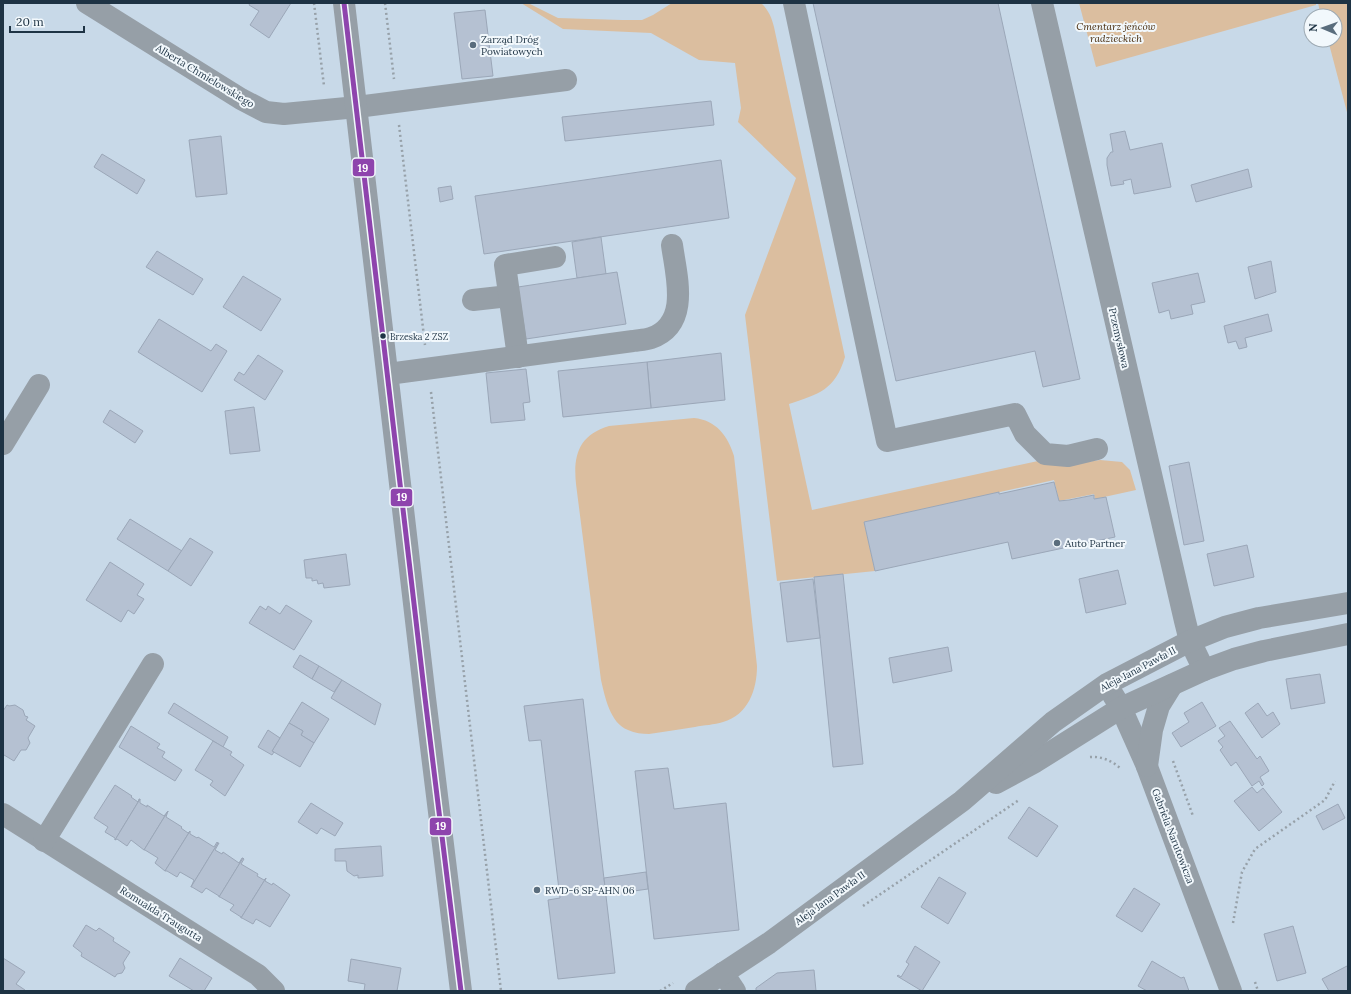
<svg xmlns="http://www.w3.org/2000/svg" width="1351" height="994" viewBox="0 0 1351 994" font-family="Lora,serif">
<rect width="100%" height="100%" fill="#c8d9e8"/>
<g fill="#dbbe9f">
<path d="M521,3h7l30,15 64,2h20l11,-5 19,-12h89c7,6 11,15 13,24l71,330c-10,33 -26,37 -56,47l23,106 226,-49 36,3 26,-4 22,2 8,8 6,20 -41,9 -1,-5 -35,7 -5,-21 -190,42 11,49 -98,10 -32,-266 51,-137 -58,-56 3,-14 -6,-45 -36,-3 -48,-27 -88,-4z"/>
<path d="M1079,3h237v2l-220,62z"/>
<path d="M1318,3h30v113l-20,-76h7v-24h-14z"/>
<path d="M694,418c22,2 34,18 40,38l23,210c0,24 -9,49 -34,56 -9,3 -19,3 -28,5 -15,2 -30,5 -46,7 -7,0 -14,-1 -21,-4 -18,-7 -23,-33 -27,-50l-25,-196c-3,-29 3,-49 33,-58z"/>
</g>
<g fill="#b5c1d2" stroke="#9ba7b8">
<path d="M250,3h41l-22,35 -19,-13 9,-14 -10,-6z"/>
<path d="M813,3h185l82,376 -37,8 -8,-36 -139,30z"/>
<path d="M485,10l8,66 -31,3 -8,-66z"/>
<path d="M711,101l3,24 -149,16 -3,-24z"/>
<path d="M1125,131l5,19 32,-7 9,44 -37,7 -3,-15 -8,2 1,3 -13,2 -4,-21v-7l4,-6h2l-3,-18z"/>
<path d="M221,136l6,58 -31,3 -7,-57z"/>
<path d="M102,154l43,26 -8,14 -43,-27z"/>
<path d="M721,160l8,58 -245,36 -9,-58z"/>
<path d="M1248,169l4,18 -56,15 -5,-17z"/>
<path d="M451,186l2,13 -13,3 -2,-14z"/>
<path d="M601,237l5,37 -29,4 -5,-36z"/>
<path d="M157,251l46,28 -10,16 -47,-28z"/>
<path d="M1271,261l5,31 -21,7 -7,-32z"/>
<path d="M617,272l9,52 -100,15 -8,-52z"/>
<path d="M1198,273l7,29 -14,3 2,9 -22,5 -2,-9 -10,3 -7,-30z"/>
<path d="M243,276l38,23 -20,32 -38,-24z"/>
<path d="M1268,314l4,17 -27,7 2,9 -8,2 -3,-8 -8,2 -4,-17z"/>
<path d="M159,319l52,32 5,-7 11,7 -25,41 -64,-40z"/>
<path d="M721,353l4,47 -74,8 -4,-46z"/>
<path d="M258,355l25,16 -18,29 -31,-20 5,-8 5,3z"/>
<path d="M647,362l4,46 -88,9 -5,-46z"/>
<path d="M526,369l4,33 -7,1 2,17 -34,3 -5,-50z"/>
<path d="M254,407l6,44 -30,3 -5,-43z"/>
<path d="M110,410l33,21 -8,12 -32,-21z"/>
<path d="M1189,462l15,79 -20,4 -15,-79z"/>
<path d="M1054,482l5,19 10,-1 25,-5v4l12,-2 9,40 -103,22 -4,-17 -133,29 -11,-49 135,-30v2z"/>
<path d="M130,519l52,32 -14,20 -51,-32z"/>
<path d="M190,538l23,14 -22,34 -23,-15z"/>
<path d="M1247,545l7,32 -40,9 -7,-32z"/>
<path d="M346,554l4,31 -26,3 -1,-5 -5,1 -1,-4 -5,1v-3h-6l-2,-18z"/>
<path d="M110,562l34,22 -7,11 7,4 -10,15 -6,-4 -7,12 -35,-22z"/>
<path d="M1118,570l8,34 -40,9 -7,-34z"/>
<path d="M843,574l20,190 -30,3 -19,-190z"/>
<path d="M813,579l7,59 -33,4 -7,-59z"/>
<path d="M286,605l26,16 -18,29 -45,-27 11,-17 6,4 2,-4 12,8z"/>
<path d="M948,647l4,24 -59,12 -4,-25z"/>
<path d="M300,655l19,11 -7,13 -19,-12z"/>
<path d="M319,666l23,14 -8,12 -22,-13z"/>
<path d="M1320,674l5,29 -34,6 -5,-30z"/>
<path d="M342,680l39,24 -6,21 -44,-27z"/>
<path d="M583,699l32,274 -57,6 -10,-79 12,-2 -19,-158 -12,1 -5,-35z"/>
<path d="M302,702l27,17 -15,24 -13,-8 2,-4 -14,-8z"/>
<path d="M1202,702l14,24 -35,21 -9,-14 17,-11 -5,-9z"/>
<path d="M174,703l54,34 -5,10 -55,-34z"/>
<path d="M1258,703l9,13 6,-4 7,12 -18,14 -17,-25z"/>
<path d="M7,705l2,1 6,-1 8,5 2,6 3,1 -2,3 9,6 -7,12 2,5 -4,7h-5l-7,11 -10,-6 -1,2v-46z"/>
<path d="M1230,721l27,38 3,-3 9,15 -9,6 4,7 -2,2 -3,-5 -7,5 -16,-24 -5,4 -11,-16 3,-3 -5,-6 7,-5 -6,-8z"/>
<path d="M289,723l14,8 -2,4 13,8 -14,24 -28,-16z"/>
<path d="M131,726l29,18 -3,4 8,4 -3,5 20,13 -7,11 -56,-34z"/>
<path d="M268,730l12,8 -8,13 2,1 -2,3 -14,-8z"/>
<path d="M213,741l19,11 -2,3 14,10 -19,31 -15,-11 3,-4 -18,-11z"/>
<path d="M668,768l6,41 52,-6 13,127 -85,9 -19,-168z"/>
<path d="M115,785l17,11 -1,1 7,5 1,-3h1l-25,41v-2l-10,-6 3,-5 -14,-9z"/>
<path d="M1252,787l5,6 6,-5 19,24 -23,19 -25,-30z"/>
<path d="M140,799v4l7,4v-2l17,11 4,-5 -24,39 -13,-10 -4,6 -10,-7 -2,1z"/>
<path d="M311,803l32,20 -8,13 -14,-8 -4,6 -19,-12z"/>
<path d="M1338,804l7,14 -22,12 -7,-14z"/>
<path d="M1029,807l29,19 -21,31 -29,-19z"/>
<path d="M168,811l-2,6 16,10 -1,1 7,5 2,-2 -25,40 -10,-8 3,-5 -13,-8h-1z"/>
<path d="M190,831v3l7,4 1,-1 16,10 3,-5 1,1 -27,44 3,-7 -14,-8 -3,5 -10,-6h-2z"/>
<path d="M218,843h1l-4,7 7,4 1,-2 16,11 3,-5h1l-24,39v-1l-13,-8 -4,5 -10,-6h-1z"/>
<path d="M381,846l2,30 -25,2v-3l-4,1 -7,-5 -1,-10h-11v-12z"/>
<path d="M243,858l1,1 -3,5 17,10 -1,2 7,4 2,-2 -25,40v-1l-11,-7 4,-5 -14,-8h-1z"/>
<path d="M646,872l2,17 -42,6 -2,-17z"/>
<path d="M939,877l27,16 -18,31 -27,-17z"/>
<path d="M266,878l-1,3 7,4 1,-2 17,12 -20,32 -14,-8 -3,5 -11,-6h-1z"/>
<path d="M1134,888l26,16 -18,28 -26,-16z"/>
<path d="M86,925l10,6 3,-3 15,10 -1,3 17,11 -7,11 2,5 -3,5 -5,1 -2,3 -34,-21 1,-3 -9,-7z"/>
<path d="M1293,926l13,47 -29,8 -13,-47z"/>
<path d="M915,946l25,16 -18,29 -25,-15 1,-1 3,2 8,-13 -3,-2z"/>
<path d="M3,958l22,14 -9,12 9,6 -1,1h-21z"/>
<path d="M180,958l32,20 -8,13h-10l-25,-15z"/>
<path d="M351,959l50,9 -4,23h-33l1,-7 -17,-3z"/>
<path d="M1152,961l29,17 3,-1 5,14h-42l-9,-5z"/>
<path d="M1347,966l1,3v22h-19l-7,-12z"/>
<path d="M814,970l2,21h-60v-3l21,-15z"/>
</g>
<g fill="none" stroke-linecap="round" stroke-linejoin="round">
<g stroke="#97a1a9" stroke-width="2.5" stroke-dasharray="2 3" stroke-linecap="butt">
<path d="M314,3l10,83"/>
<path d="M385,3l9,76"/>
<path d="M399,125l26,220"/>
<path d="M431,392l70,599"/>
<path d="M1090,757c11,-1 23,4 31,12"/>
<path d="M1173,761l20,55"/>
<path d="M863,906l156,-106"/>
<path d="M1233,923l9,-51 13,-23 70,-49 10,-19"/>
<path d="M1255,982l3,9"/>
<path d="M660,991l13,-8"/>
</g>
<g stroke="#969fa7" stroke-width="22">
<path d="M87,3l154,96 25,13 18,2 73,-7 209,-27"/>
<path d="M344,3l81,695 36,293"/>
<path d="M794,3l93,438 128,-27 10,20 20,20 23,2 29,-7"/>
<path d="M1042,3l143,618 5,20 14,29"/>
<path d="M473,300l36,-4"/>
<path d="M518,357l-13,-92 50,-8"/>
<path d="M388,374l245,-33c6,-1 12,-1 18,-3 40,-14 25,-63 21,-93"/>
<path d="M3,444l36,-59"/>
<path d="M1113,695l8,13 25,56 85,227"/>
<path d="M1147,766l5,-36 7,-24 13,-21"/>
<path d="M996,783l39,-21 86,-54 83,-38 30,-11 30,-8 84,-17"/>
<path d="M3,814l255,161 16,16"/>
<path d="M44,841l109,-177"/>
<path d="M723,973l12,18"/>
<path d="M696,991l73,-48 193,-142 91,-79 54,-38 83,-43 35,-14 34,-9 89,-15"/>
</g>
<defs>
<path id="bus-1" d="M344,3l81,695 36,293"/>
</defs>
<use href="#bus-1" stroke="#f2f8fc" stroke-width="8"/>
<use href="#bus-1" stroke="#8e44ad" stroke-width="5"/>
</g>
<g fill="#5a6d7d" stroke="#f2f8fc" stroke-width="1.5">
<circle cx="473" cy="45" r="4"/>
<circle cx="1057" cy="543" r="4"/>
<circle cx="537" cy="890" r="4"/>
</g>
<circle fill="#1e3344" stroke="#f2f8fc" stroke-width="1.5" cx="383" cy="336" r="3.5"/>
<g text-anchor="middle" dominant-baseline="central" stroke-width="4" stroke-linejoin="round" paint-order="stroke">
<g font-size="9" fill="#1e3344" stroke="#f2f8fc" text-anchor="start">
<text x="390" y="336">Brzeska 2 ZSZ</text>
</g>
<g font-size="10" font-style="italic" fill="#472b0c" stroke="#f2f8fc">
<text x="1116" y="26">Cmentarz jeńców<tspan x="1116" dy="12">radzieckich</tspan></text>
</g>
<g font-size="10" fill="#1e3344" stroke="#f2f8fc" text-anchor="start">
<text x="481" y="39">Zarząd Dróg<tspan x="481" dy="12">Powiatowych</tspan></text>
<text x="1065" y="543">Auto Partner</text>
<text x="545" y="890">RWD-6 SP-AHN 06</text>
</g>
<g font-size="10" fill="#1e3344" stroke="#f2f8fc">
<text transform="translate(205 76) rotate(31)">Alberta Chmielowskiego</text>
<text transform="translate(1119 338) rotate(77)">Przemysłowa</text>
<text transform="translate(1138 669) rotate(-28)">Aleja Jana Pawła II</text>
<text transform="translate(1173 836) rotate(69)">Gabriela Narutowicza</text>
<text transform="translate(830 898) rotate(-36)">Aleja Jana Pawła II</text>
<text transform="translate(161 914) rotate(32)">Romualda Traugutta</text>
</g>
</g>
<g stroke="#f2f8fc" stroke-width="1.5">
<rect x="352" y="158" width="23" height="19" rx="4" fill="#8e44ad"/>
<rect x="390" y="488" width="23" height="19" rx="4" fill="#8e44ad"/>
<rect x="429" y="817" width="23" height="19" rx="4" fill="#8e44ad"/>
</g>
<g font-size="11" text-anchor="middle" font-weight="bold" fill="#fff">
<text x="363" y="172">19</text>
<text x="402" y="501">19</text>
<text x="441" y="830">19</text>
</g>
<rect width="1351" height="994" fill="none" stroke="#1e3344" stroke-width="8"/>
<g transform="translate(1323 28) rotate(272)"><circle r="19" fill="#f2f8fc" stroke="#9da9b2"/>
<path d="M0-3L7 15L0 10L-7 15Z" fill="#5a6d7d"/>
<text y="-6" font-size="11" font-weight="bold" text-anchor="middle" fill="#1e3344">N</text>
</g>
<path d="M10 26v6h74v-6" fill="none" stroke="#1e3344" stroke-width="2"/>
<text x="16" y="26" font-size="12" fill="#1e3344" stroke="#f2f8fc" stroke-width="3" paint-order="stroke">20 m</text>
</svg>
